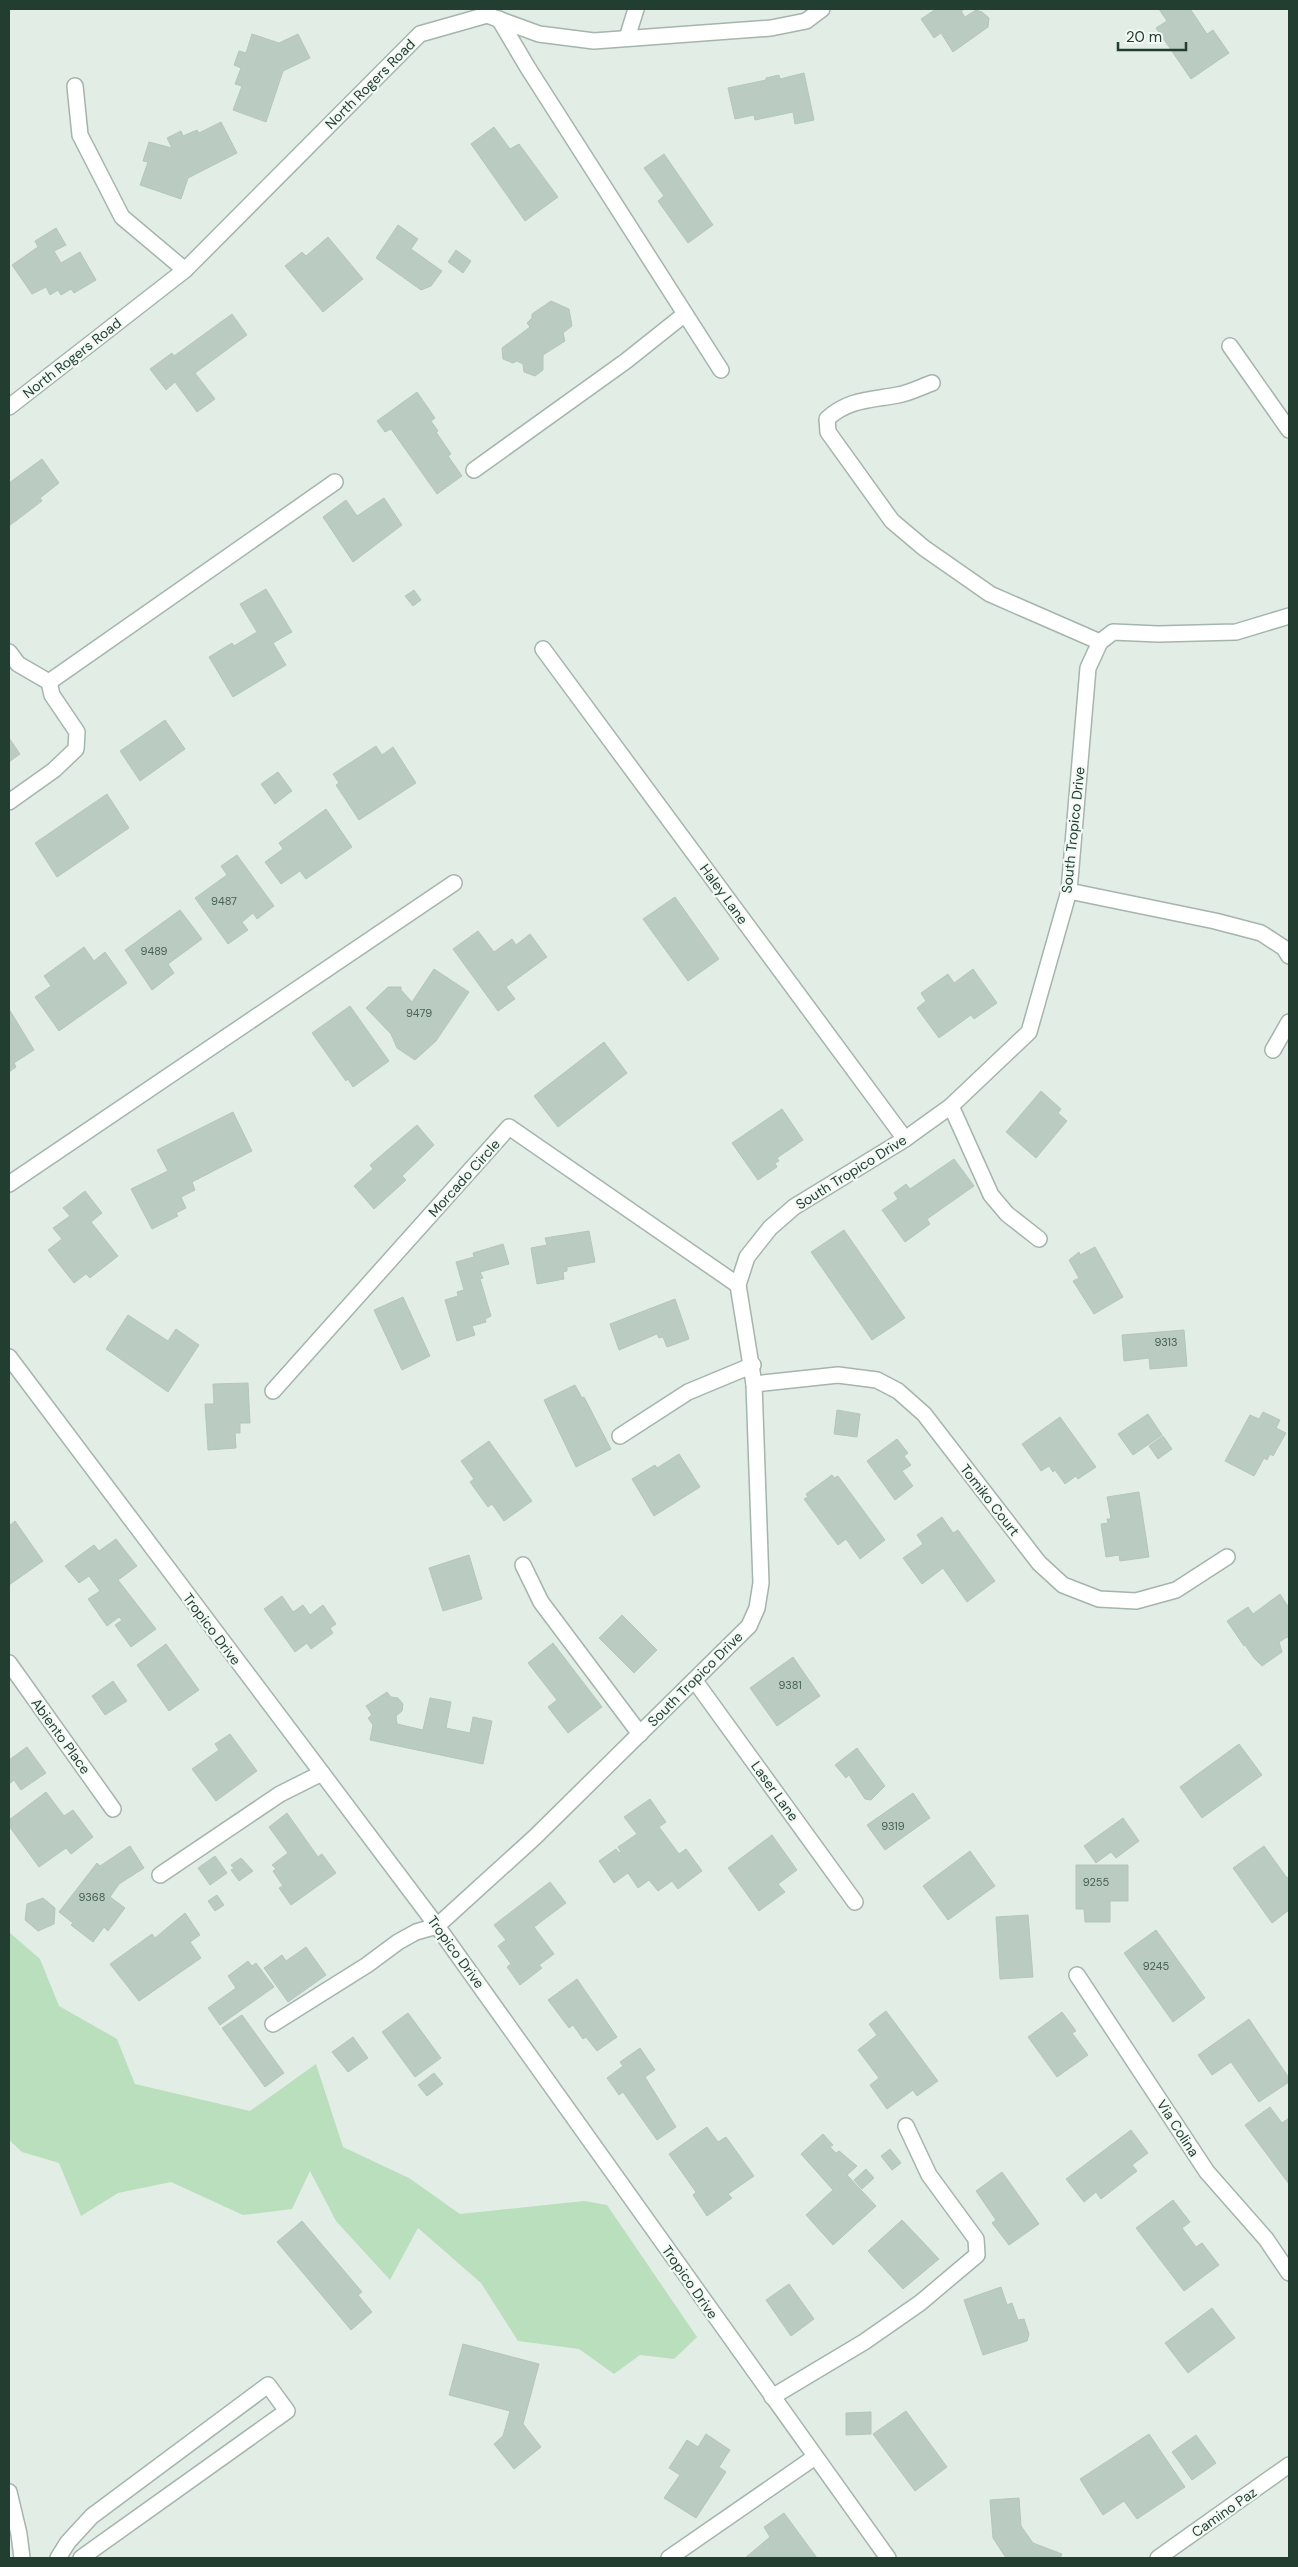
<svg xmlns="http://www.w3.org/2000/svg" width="1298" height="2567" viewBox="0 0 1298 2567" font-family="'DM Sans',sans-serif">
<rect width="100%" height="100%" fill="#e2ede6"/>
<path fill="#badfbd" d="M9,1932l31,27 19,47 58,33 18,45 115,27 66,-47 27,83 66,31 51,36 124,-13 23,4 90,132 -23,22 -34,-4 -26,19 -35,-25 -61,-8 -37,-58 -63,-55 -28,52 -54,-59 -26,-50 -18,38 -49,6 -72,-33 -53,11 -37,23 -22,-53 -37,-11 -13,-12z"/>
<g fill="#bacbc1" stroke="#b4c7bc">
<path d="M936,9h29l-4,2 4,6 11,-7 6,2 7,6 -1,9 -35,25 -12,-19 -7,5 -13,-19z"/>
<path d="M1159,9h34l-2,1 16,24 6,-4 16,23 -38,26 -35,-51 11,-7z"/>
<path d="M252,34l27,9 19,-9 12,24 -27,13 -17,51 -33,-12 9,-24 -7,-2 6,-16 -7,-3 5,-14 7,2z"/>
<path d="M804,73l10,47 -19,4 -2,-12 -38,8 -1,-5 -19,4 -7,-31 38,-8v-2l13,-3 1,4z"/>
<path d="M221,122l16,31 -49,25 -7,21 -41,-14 8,-23 -5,-1 6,-19 23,6 -5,-10 14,-7 2,5 14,-6 2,3z"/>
<path d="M494,127l16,22 9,-5 39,53 -33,24 -54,-77z"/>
<path d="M664,154l49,71 -25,18 -30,-42 6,-5 -20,-28z"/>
<path d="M398,225l20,14 -7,10 31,22 -11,15 -10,4 -45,-32z"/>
<path d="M56,228l10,17 -12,6 7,12 19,-11 16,28 -22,13 -3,-4 -10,6 -3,-5 -8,5 -4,-8 -14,7 -20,-29 26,-18 -3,-6z"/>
<path d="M328,237l35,42 -40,33 -38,-46 17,-14 4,4z"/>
<path d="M456,250l15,11 -8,12 -15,-11z"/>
<path d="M551,301l18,8 3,17 -9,7 2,8 -22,14v15l-8,6 -11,-4 -1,-8 -6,-3 -4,2 -10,-4 -1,-11 28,-21 -3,-4 5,-5v-4z"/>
<path d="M232,314l15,21 -52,38 20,26 -18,13 -22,-30 -9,8 -16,-21 22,-16 2,3z"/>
<path d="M417,392l18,26 -4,3 7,10 -2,1 15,22 -3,2 14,20 -25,18 -46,-65 -6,3 -8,-11z"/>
<path d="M42,459l17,24 -19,15 2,3 -33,25v-43z"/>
<path d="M384,498l18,27 -49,37 -30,-45 23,-17 11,16z"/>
<path d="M266,589l26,43 -19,11 13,22 -53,32 -24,-40 23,-14 2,3 23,-14 -17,-28z"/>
<path d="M414,590l7,10 -8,6 -8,-10z"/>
<path d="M165,720l20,29 -45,32 -20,-30z"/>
<path d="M9,738l11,16 -11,8z"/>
<path d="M376,746l6,9 11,-8 23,36 -57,37 -23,-35 3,-2 -6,-9z"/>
<path d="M278,772l14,19 -17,13 -14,-20z"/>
<path d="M107,794l22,34 -72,49 -22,-34z"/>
<path d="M326,809l26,38 -46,32 -6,-8 -19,13 -16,-22 18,-13 -4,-6z"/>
<path d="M237,855l37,51 -17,13 -4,-6 -11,9 6,8 -20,14 -33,-46 32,-23 -6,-9z"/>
<path d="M675,897l44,62 -31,22 -45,-62z"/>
<path d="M180,910l22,29 -34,25 6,9 -22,17 -27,-40z"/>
<path d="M478,931l16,21 18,-13 4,6 14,-11 17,23 -41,30 9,12 -17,12 -45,-62z"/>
<path d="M84,947l10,14 11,-9 22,31 -68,48 -24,-34 16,-11 -7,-10z"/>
<path d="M434,969l35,23 -33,49 -21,19 -18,-12 -6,-14 -25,-26 22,-21h13v3l11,12z"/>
<path d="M973,969l24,34 -23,16 -3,-4 -32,23 -22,-30 9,-7 -5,-8 27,-19 6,9z"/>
<path d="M350,1006l39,55 -36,26 -5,-8 -2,2 -34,-48z"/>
<path d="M9,1009l25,41 -20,13 2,4 -7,5z"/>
<path d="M604,1042l23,31 -69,54 -24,-31z"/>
<path d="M1041,1091l20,18 -3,4 9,8 -31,37 -30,-26z"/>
<path d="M782,1109l21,31 -26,18 2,3 -4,2 2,4 -19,13 -26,-37z"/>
<path d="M233,1112l19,39 -60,31 3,8 -14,7 5,11 -10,5 2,3 -26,13 -21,-40 37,-18 -11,-21z"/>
<path d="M417,1125l17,20 -32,31 4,4 -32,29 -20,-23 19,-17 -3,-4z"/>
<path d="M954,1159l20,27 -47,33 3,5 -25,18 -23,-32 16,-11 -4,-6 12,-9 4,5z"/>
<path d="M85,1191l17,22 -11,9 27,34 -28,22 -4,-4 -12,9 -26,-33 14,-11 -9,-11 17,-12 -7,-8z"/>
<path d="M844,1230l61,88 -33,22 -61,-88z"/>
<path d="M589,1231l6,31 -28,5v4l-4,1 1,7 -27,5 -6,-36 16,-3 -2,-7z"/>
<path d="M503,1244l6,20 -29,8 3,6 -3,1 11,37 -6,3 1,3 -14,4 3,9 -18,6 -12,-41 13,-4 -1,-4 7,-2 -8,-28 18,-5 -1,-4z"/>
<path d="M1095,1247l28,50 -29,17 -21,-33 6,-3 -10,-18 10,-8 1,3z"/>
<path d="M403,1297l27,59 -28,14 -28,-60z"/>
<path d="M675,1299l14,40 -22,8 -4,-10 -4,1 -2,-4 -38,16 -9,-26z"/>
<path d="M128,1315l40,26 8,-12 23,16 -31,47 -62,-43z"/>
<path d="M1184,1330l3,36 -37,3 -1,-11 -25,3 -2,-26z"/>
<path d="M248,1383l2,40h-10v10h-5l1,15 -28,2 -3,-46h9l-1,-20z"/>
<path d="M575,1385l7,13 2,-1 27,52 -35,18 -32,-67z"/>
<path d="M837,1410l23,4 -3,23 -23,-3z"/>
<path d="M1263,1412l17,8 -4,8 10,5 -13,23 -3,-2 -3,6 -3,-2 -10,18 -29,-15 25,-46 9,4z"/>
<path d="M1148,1414l14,21 -29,20 -15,-21z"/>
<path d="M1060,1417l36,50 -18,12 -2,-3 -11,8 -10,-14 -2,2 -4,-6 -8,5 -19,-27z"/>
<path d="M1163,1436l9,13 -14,10 -9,-13z"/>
<path d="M897,1439l11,14 -4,3 7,9 -9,6 11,15 -18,14 -28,-39z"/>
<path d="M489,1441l43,60 -28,20 -12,-17 -4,3 -18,-25 4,-3 -13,-18z"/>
<path d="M679,1454l21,33 -46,29 -22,-37 23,-14 2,3z"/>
<path d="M832,1475l2,3 4,-2 47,64 -25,19 -14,-20 -8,6 -34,-46 4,-2 -2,-3z"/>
<path d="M1139,1492l10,65 -29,4 -1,-6 -13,2 -5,-33 7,-1 -1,-4h4l-4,-22z"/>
<path d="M942,1517l11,16 5,-3 37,51 -28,21 -24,-34 -21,16 -19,-26 20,-14 -6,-9z"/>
<path d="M15,1521l28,40 -34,24v-59z"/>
<path d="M116,1539l21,27 -19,14 38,49 -25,18 -16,-22 7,-5 -3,-3 -12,9 -19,-27 12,-8 -11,-15 -10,7 -14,-17 29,-21 5,6z"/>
<path d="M469,1555l13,44 -39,12 -14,-43z"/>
<path d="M1280,1594l9,14v31l-2,-2 -8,5 3,10 -20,14 -8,-8 -9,-13 -1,1 -17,-25 21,-14 5,7z"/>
<path d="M282,1596l11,16 10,-7 7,10 13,-10 13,19 -6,4 3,5 -22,16 -4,-6 -12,9 -31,-43z"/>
<path d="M622,1615l35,35 -23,23 -35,-35z"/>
<path d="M553,1643l49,64 -34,26 -20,-26 9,-7 -29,-37z"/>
<path d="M166,1644l33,46 -30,21 -32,-46z"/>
<path d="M793,1657l27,39 -43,30 -27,-38z"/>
<path d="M113,1681l14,20 -22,14 -13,-19z"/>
<path d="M387,1692l4,5 7,1 5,6 -1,7 -6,5 1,8 26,6 7,-32 21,4 -5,26 24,5 3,-16 19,4 -9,43 -113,-24 3,-15 -5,-7 4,-3 -6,-9z"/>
<path d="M230,1734l27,37 -41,30 -24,-32 27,-19 -4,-6z"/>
<path d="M1239,1744l23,31 -60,43 -22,-31z"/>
<path d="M27,1747l19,26 -25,17 -7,-10 -5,4v-24z"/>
<path d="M857,1748l28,38 -14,14 -6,-1 -16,-24 -3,3 -11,-13z"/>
<path d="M46,1792l18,24 9,-6 20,27 -22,17 -5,-6 -27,19 -30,-41v-6z"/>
<path d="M913,1793l17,25 -45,32 -18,-25z"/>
<path d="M650,1799l16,23 -7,5 20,27 7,-5 16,22 -24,18 -6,-8 -14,10 -9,-11 -11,8 -10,-15 -14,10 -15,-22 17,-12 3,4 2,-1 -3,-5 19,-13 -13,-17z"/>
<path d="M287,1813l31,44 4,-3 14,19 -45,32 -12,-17 4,-2 -10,-15 3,-2 -4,-4 16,-12 -19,-26z"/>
<path d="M1123,1818l16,23 -23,17 -5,-6 -15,11 -12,-17z"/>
<path d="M772,1835l25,35 -19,14 7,8 -26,19 -31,-43z"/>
<path d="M130,1846l14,22 -25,16 -9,13 15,11 -17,23 -4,-4 -11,15 -22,-17 2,-2 -14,-11 38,-49 3,3z"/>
<path d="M1264,1846l23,32 2,-1v33l-17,13 -39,-55z"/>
<path d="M970,1851l25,35 -47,34 -25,-34z"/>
<path d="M215,1856l12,17 -17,12 -12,-17z"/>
<path d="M241,1858l12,13 -14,10 -8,-11 3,-1 -3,-4z"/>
<path d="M1076,1865h52v36h-18v21h-25l-1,-13h-8z"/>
<path d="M550,1882l16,21 -32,24 20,27 -15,11 3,3 -22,17 -13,-18 4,-3 -13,-18 8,-6 -12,-15z"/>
<path d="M217,1895l7,10 -9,6 -7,-10z"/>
<path d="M43,1898l12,10 -1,16 -16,7 -13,-11 2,-16z"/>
<path d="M185,1913l15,22 -10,7 11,16 -62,43 -29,-37 42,-30 3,4z"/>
<path d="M1028,1915l5,62 -33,2 -4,-62z"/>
<path d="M1156,1930l49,68 -32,24 -49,-69z"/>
<path d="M306,1947l20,28 -38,27 -24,-34 18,-13 4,6z"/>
<path d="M248,1961l4,5 4,-3 18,24 -54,38 -12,-17 28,-20 -8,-12z"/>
<path d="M577,1979l40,58 -20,14 -11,-14 -3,2 -10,-14 -4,3 -21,-28z"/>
<path d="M886,2011l52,70 -21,15 -4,-6 -26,19 -17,-24 9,-7 -21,-28 19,-15 -8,-11z"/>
<path d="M1062,2012l14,19 -4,2 16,22 -31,22 -29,-40z"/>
<path d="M408,2013l33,45 -26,19 -33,-45z"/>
<path d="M242,2015l42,58 -19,14 -43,-59z"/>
<path d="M1249,2019l40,59v4l-30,20 -28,-40 -19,13 -14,-20z"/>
<path d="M353,2037l15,21 -20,14 -16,-20z"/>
<path d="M640,2048l15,22 -10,7 31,50 -19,13 -34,-48 -4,3 -12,-17 16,-12 -3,-4z"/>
<path d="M434,2073l9,11 -16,12 -9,-11z"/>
<path d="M1270,2107l12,16 7,-5v66l-44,-59z"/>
<path d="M707,2127l11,15 8,-5 28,39 -26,18 4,4 -25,18 -14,-21 3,-3 -27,-38z"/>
<path d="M1131,2130l17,23 -16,12 5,6 -36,28 -5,-7 -12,10 -18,-23z"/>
<path d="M823,2134l10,11 -3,2 6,6 3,-2 18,15 -10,9 29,31 -43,39 -27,-30 27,-25 -32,-36z"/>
<path d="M890,2149l11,14 -9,7 -11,-14z"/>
<path d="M866,2169l8,9 -12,11 -8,-9z"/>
<path d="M1002,2172l37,52 -30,21 -17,-22 4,-3 -20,-29z"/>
<path d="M1173,2200l17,22 -8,6 14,19 6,-4 17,22 -35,26 -48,-63z"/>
<path d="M902,2220l37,39 -36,30 -35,-38z"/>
<path d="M302,2221l60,71 -4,3 14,17 -21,18 -74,-88z"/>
<path d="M789,2284l25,35 -23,17 -25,-36z"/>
<path d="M1001,2287l6,18 5,-2 6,17 6,-1 5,15 -2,7 -44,14 -19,-55z"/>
<path d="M1212,2308l23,30 -47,35 -23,-30z"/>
<path d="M463,2344l76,20 -16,60 18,23 -27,22 -20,-25 9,-8 7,-25 -61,-16z"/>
<path d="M906,2411l41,56 -32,24 -42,-57z"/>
<path d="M871,2412v22l-25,1v-22z"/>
<path d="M706,2434l24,16 -11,17 7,5 -30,46 -32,-20 16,-23 -11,-7 18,-28 11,7z"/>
<path d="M1149,2434l36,53 -48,32 -13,-18 -21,14 -23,-36z"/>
<path d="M1196,2435l20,28 -24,17 -20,-28z"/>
<path d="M1019,2498l2,28 12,17 29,11 -2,4h-54l-13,-20 -3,-38z"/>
<path d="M784,2513l33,45h-72l25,-21 -6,-10z"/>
</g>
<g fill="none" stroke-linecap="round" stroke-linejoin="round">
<defs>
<g id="minor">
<path d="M499,19l29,49 193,302"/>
<path d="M627,38l9,-29"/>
<path d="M75,86l5,49 42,82 63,53"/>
<path d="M1230,346l59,84"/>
<path d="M932,383c-11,4 -23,10 -34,12 -26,5 -50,4 -71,24l1,13 64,89 32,27 66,46 110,48"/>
<path d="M9,407l176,-137 235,-236 67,-19 52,19 55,7 177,-13 35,-7 16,-12"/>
<path d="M474,470l152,-109 59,-47"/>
<path d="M543,649l362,490"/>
<path d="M9,652l9,12 31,18 286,-200"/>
<path d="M9,802l45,-32 22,-21 1,-17 -25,-37 -3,-13"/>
<path d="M1069,891l146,30 46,12 23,15 5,8"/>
<path d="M1273,1050l16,-28"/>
<path d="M951,1106l40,89 16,19 32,25"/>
<path d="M9,1184l445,-301"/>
<path d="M9,1357l428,569 451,632"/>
<path d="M754,1384l84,-9 39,5 21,11 26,23 115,149 24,22 36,14 37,2 40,-11 51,-33"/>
<path d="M273,1391l236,-264 229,158"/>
<path d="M620,1436l68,-44 65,-27"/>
<path d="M523,1565l18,37 99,132"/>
<path d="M9,1663l104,146"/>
<path d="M695,1681l160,221"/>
<path d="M160,1875l120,-81 42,-21"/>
<path d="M1077,1975l130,197 59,67 23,34"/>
<path d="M273,2024l94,-59 31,-23 18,-10 21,-6 98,-89 214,-211 8,-18 4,-25 -7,-199 -16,-99 9,-28 23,-29 24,-21 111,-68 46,-33 78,-74 40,-141 19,-223 12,-26 13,-10 45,2 78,-2 53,-16"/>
<path d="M772,2397l92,-55 56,-39 57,-48 -1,-16 -47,-64 -23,-49"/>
<path d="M9,2492l10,42 3,24"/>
<path d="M58,2558l10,-16 24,-26 176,-131 19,26 -206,147"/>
<path d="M669,2558l146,-101"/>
<path d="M1158,2558l131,-93"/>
</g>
</defs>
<use href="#minor" stroke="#a4b5ac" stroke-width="18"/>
<use href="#minor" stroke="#fff" stroke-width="15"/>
</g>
<g text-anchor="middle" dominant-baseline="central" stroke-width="4.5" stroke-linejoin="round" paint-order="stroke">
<g font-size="11" fill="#476155">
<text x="224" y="901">9487</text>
<text x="154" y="951">9489</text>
<text x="419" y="1013">9479</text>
<text x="1166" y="1342">9313</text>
<text x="790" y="1685">9381</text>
<text x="893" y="1826">9319</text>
<text x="1096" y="1882">9255</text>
<text x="92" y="1897">9368</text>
<text x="1156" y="1966">9245</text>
</g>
<g font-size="14" fill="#213e31" stroke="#f3f9f5">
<text transform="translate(370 84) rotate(-45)">North Rogers Road</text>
<text transform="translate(72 358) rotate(-38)">North Rogers Road</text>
<text transform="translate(1073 830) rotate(-84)">South Tropico Drive</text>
<text transform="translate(724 894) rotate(54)">Haley Lane</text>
<text transform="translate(851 1172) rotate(-32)">South Tropico Drive</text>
<text transform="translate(464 1178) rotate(-48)">Morcado Circle</text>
<text transform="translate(990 1500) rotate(52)">Tomiko Court</text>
<text transform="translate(212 1629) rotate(53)">Tropico Drive</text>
<text transform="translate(695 1679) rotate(-45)">South Tropico Drive</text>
<text transform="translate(61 1736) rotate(54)">Abiento Place</text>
<text transform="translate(775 1791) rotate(54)">Laser Lane</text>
<text transform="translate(456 1952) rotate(54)">Tropico Drive</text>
<text transform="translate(1178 2128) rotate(57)">Via Colina</text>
<text transform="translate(690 2282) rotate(55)">Tropico Drive</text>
<text transform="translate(1224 2512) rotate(-35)">Camino Paz</text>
</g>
</g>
<rect width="1298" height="2567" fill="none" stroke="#213e31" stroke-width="20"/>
<path d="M1118 42v8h68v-8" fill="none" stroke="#213e31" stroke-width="2.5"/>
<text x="1126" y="42" font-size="15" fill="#213e31" stroke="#f3f9f5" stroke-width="4" paint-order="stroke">20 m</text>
</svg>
